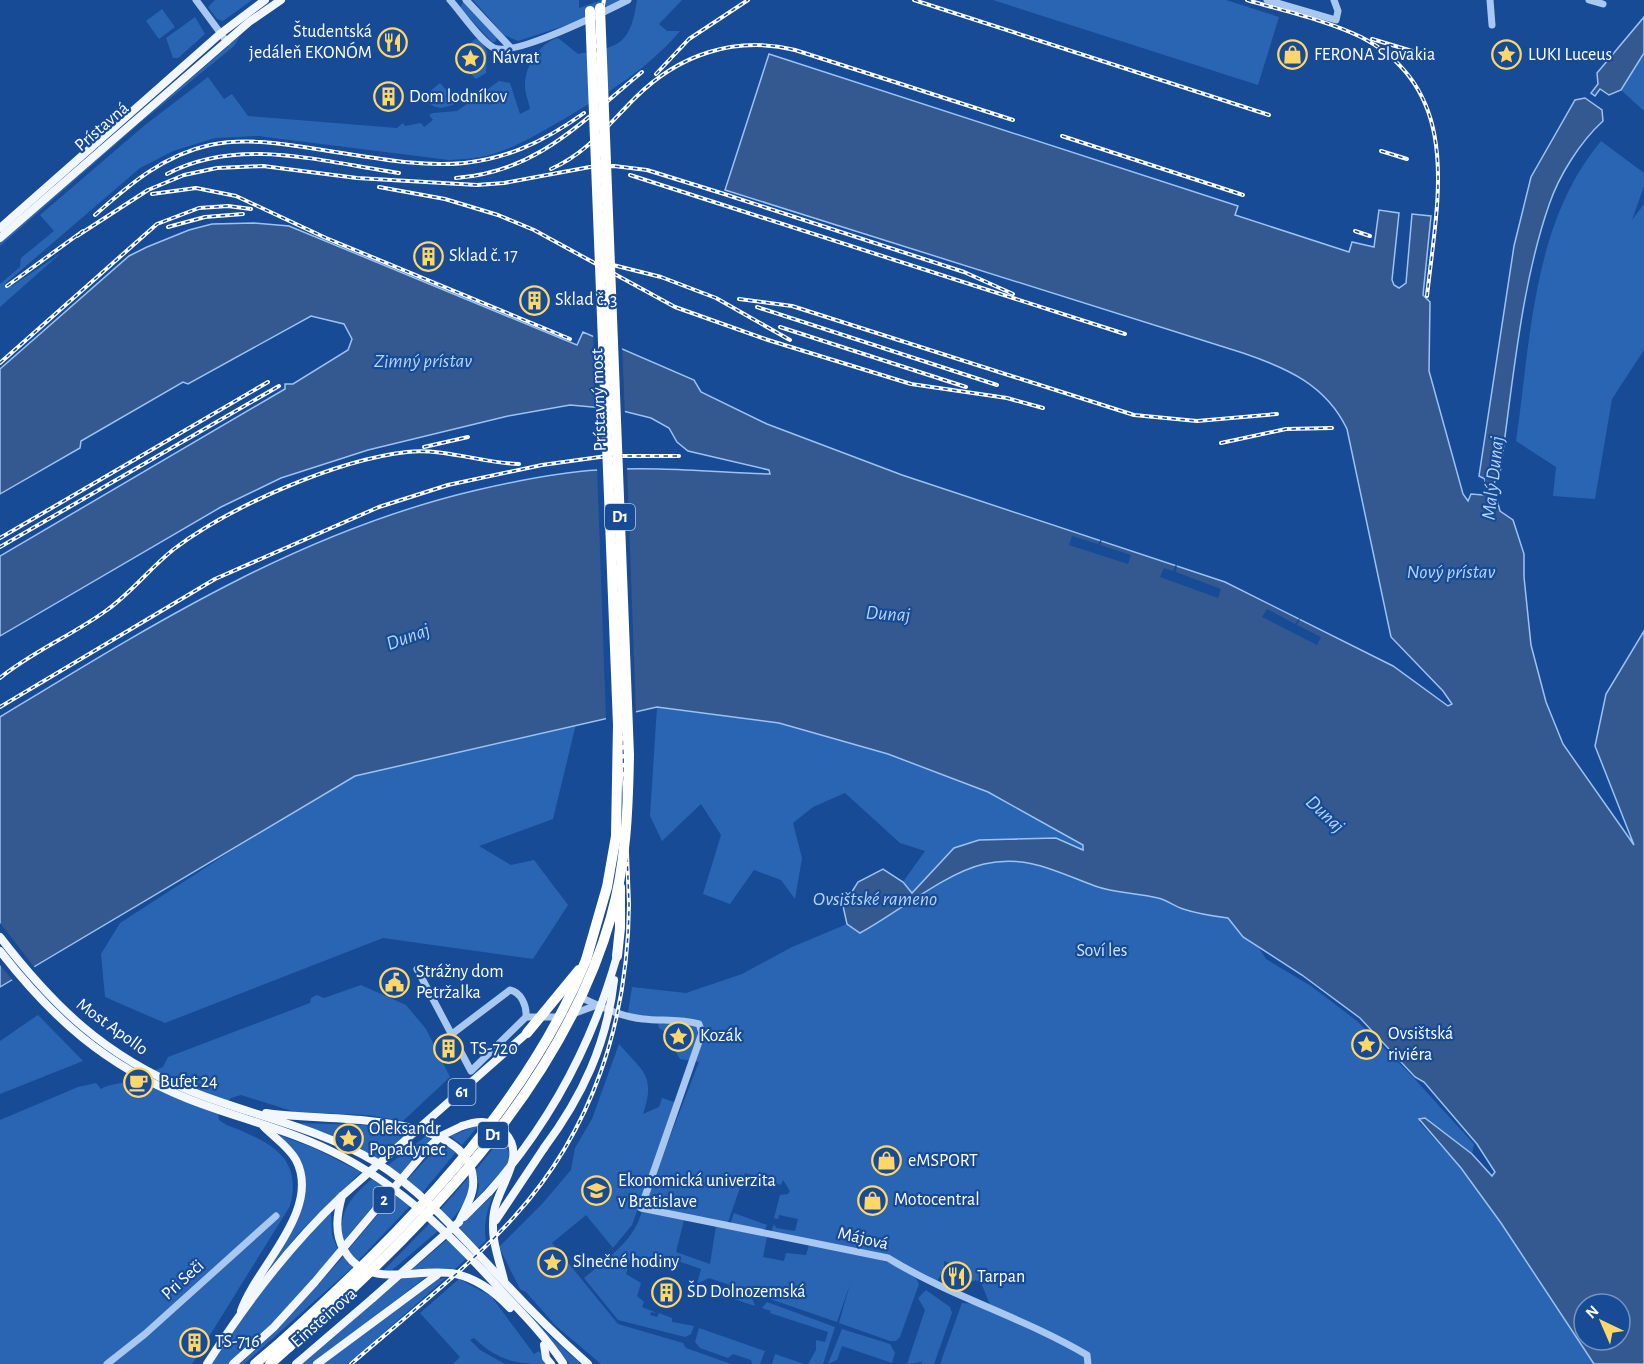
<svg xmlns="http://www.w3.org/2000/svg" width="1644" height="1364" viewBox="0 0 1644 1364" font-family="'Alegreya Sans',sans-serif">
<rect width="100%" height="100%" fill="#174b96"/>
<g fill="#2a65b4">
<path d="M215,0h37l-29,21 -6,-2 -9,-12z"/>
<path d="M473,0h106v8l23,-8h21l-44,21 -61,20 -14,-6z"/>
<path d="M637,0h45l-23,24 8,7h13c-32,38 -74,63 -116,88 -27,15 -53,32 -83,38 -11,2 -22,2 -32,3l-191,-24 -43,2 -42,13 -33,17 -134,115 6,3 49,-33 -61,54v-23l20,-17 1,-9 33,-27 -14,-16 105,-90 63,-48 16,22 8,-5 16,22 149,12 6,-5 2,3 16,-3 3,4 9,-7 -4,-5 4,-2 24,-2 42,-30 11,2 10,31 10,-5c-1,-7 -5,-15 -5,-23 -1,-18 15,-44 33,-48l20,16c42,-7 52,-9 59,-54z"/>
<path d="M993,0h233l53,17 -21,68z"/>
<path d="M463,2l34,36 -2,4h-3l-32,-34z"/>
<path d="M162,9l13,18 -16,12 -13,-18z"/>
<path d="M195,17l10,17 -27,24h-5l-7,-20z"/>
<path d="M240,36l-6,10 -94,77 -140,123v-3z"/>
<path d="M475,39h5l7,13 -1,21 -10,6 -19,-19 1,-5z"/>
<path d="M1644,53v58l-23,-21z"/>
<path d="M440,83l17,20c-16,7 -23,7 -34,-6z"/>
<path d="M1601,141l43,32v13l-12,34 12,-16v146l-32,49 -17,100 -42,-3 3,-29 -40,-26c15,-102 16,-217 85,-300z"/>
<path d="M657,707l122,16 109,31 100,38 95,52v6l-129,-2 -42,46 -9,-12 22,-31 -25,-8 -55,-50 -32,14 -20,16 9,35 -7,41 -14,-19 -27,-10 -24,34 -27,-10 18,-59 -20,-31 -39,37 -12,-25z"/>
<path d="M576,724l-23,95 -74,27 32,19 23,-5 34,45 -35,54 -150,-21 -218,85 -60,-26 -4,-43 19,-31 119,-77 116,-70z"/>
<path d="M1019,862l22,2 56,23 63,11 20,11 22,6 26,3 15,19 12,5 11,17 45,27 46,35 54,54 63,69 -2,10 -47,-36 -6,4 42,46 40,55 93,141h-654l22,-61 28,2 -8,-20 -6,-5 -5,2 -6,-14 -21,-7v8l-8,14 -48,-28 -117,-23 3,-8 2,4 19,3 3,-12 -19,-4 -1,4 -4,-1 6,-23 8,-1 2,-3 -7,-11 -2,5 -36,-12 -18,52 -83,-21 55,-142 -19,-3 -16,-28 -5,-3 -2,-9h-30l5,-32 54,6 56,-19 50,-27 55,-23 14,9c32,-18 92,-64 125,-70 11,-2 22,-1 33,-1z"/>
<path d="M361,985l45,20 20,24 24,48 -47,44 -36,-6 -72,-3 -54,-17 -10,3 -13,15 1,7c7,6 17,8 25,12 35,15 57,32 46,74l-98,158h-192v-244l78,-33 18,-4 5,6c10,-6 17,-4 28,-8 12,-5 23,-10 34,-14l5,-10 142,-54 1,-5 6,-3 7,3z"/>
<path d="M38,1015l45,46 -83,33v-53z"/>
<path d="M619,1044c24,28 37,31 24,70l16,-7 3,-9 15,5 -45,122 -19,23 -27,-33 -34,28 66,81 65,19 3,5 45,16h-130l-46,-39 -29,-33 -6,-3 -21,-42 43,-43 29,-34 4,-22 17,-29z"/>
<path d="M297,1123l66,2 45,7 -31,27 -20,-11z"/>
<path d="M479,1125l-17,20 -12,-9z"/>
<path d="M279,1135l35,13 47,24 -61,60 -35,42c28,-46 67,-93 14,-139z"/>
<path d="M426,1136l6,2 -32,36 -13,-8z"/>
<path d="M503,1136l6,17 -1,11 -32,35 3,-13 -3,-16z"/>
<path d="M443,1141l14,10 -35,42 -15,-13z"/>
<path d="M469,1177c1,18 -6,30 -18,43l-11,-10z"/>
<path d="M373,1178l15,10 -44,53c-8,-29 8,-45 29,-63z"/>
<path d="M396,1193l15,12 -53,56 -10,-11z"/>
<path d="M493,1195c-6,16 -10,29 -7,46l-8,7 -19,-21z"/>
<path d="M331,1211l1,24 6,15 -58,66 -51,48h-18c35,-55 75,-105 120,-153z"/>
<path d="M642,1211l42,9 -8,32 34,12 6,-38 51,11 -4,20 21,4 2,-8 20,2 3,-10c24,6 101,13 110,39l-19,53 -4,4h-6l-51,-18 11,-39 -13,38 -128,-44 -12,6 4,-15 -23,-8 -3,7 -43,-14 -6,20 15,9 -4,13 7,6 -2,5 15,6 -6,-1 -1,3 7,2 2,-4 13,5v4l22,4 -3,8 -6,3 -67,-17 -34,-42c23,-19 50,-37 58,-67z"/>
<path d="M734,1213l33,12 -2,5 -35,-5z"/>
<path d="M431,1222l8,8 -47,40h-8z"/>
<path d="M448,1239l18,20 -12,11 -44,1z"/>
<path d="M343,1257l10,10 -109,97h-4l27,-25z"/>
<path d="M426,1277l-114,87h-10l100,-86z"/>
<path d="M446,1278l-98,86h-26l117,-85z"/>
<path d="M459,1279l32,17 43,58 5,-3 9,13c-32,0 -50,-3 -74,-26l-4,2 10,10 25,14h-52l7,-7 -40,-44z"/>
<path d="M503,1286l47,50 31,28h-11z"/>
<path d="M718,1286l34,12 3,8 -30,-10h6v-2l-4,-2 -4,4 -11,-3 3,-6z"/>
<path d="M926,1290l24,17 2,6 -18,51h-12v-2l-15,2 18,-54 -7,-12z"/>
<path d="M767,1302l68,25 -12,37h-15l8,-14v-10l9,2 3,-10 -58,-19 1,-2 -9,-3z"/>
<path d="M699,1328l66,23 -5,13h-8l-1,-4 -18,-6 -5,4 -28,-10 -5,-6z"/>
<path d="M842,1329l48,15 5,9 -3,10 -50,-17 -5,14 -9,4z"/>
<path d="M775,1354l29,10h-32z"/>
</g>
<g fill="#345990" stroke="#9bc2f4" stroke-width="1.5" fill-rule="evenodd">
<path d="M1644,17v36l-23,37 -12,5 -9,-6 -5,7 -4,-3 7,-9 -1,-11z"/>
<path d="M769,54l469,152 -3,9 114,37 3,-10 22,5 5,-37 20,3 -7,67 2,5 5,3 7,-5 6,-69 19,2 -8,79 7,7 -1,69 34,123 5,7 3,-7 25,2 4,15 13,9 11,34v23l7,68 15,57 17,42 71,101 -39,-99 11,-52 38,-63v733h-50l-93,-141 -40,-55 -42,-49 6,-1 47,36 20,22 3,-4 -18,-28 -53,-62 -9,-5 -55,-59 -58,-43 -59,-38 -15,-19c-16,-2 -30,-4 -45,-9 -9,-3 -16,-9 -25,-11 -21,-5 -44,-5 -63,-12 -38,-14 -69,-32 -111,-22 -39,9 -87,49 -124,69l-13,-9 -4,-18 15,-24 25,-13 20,13 9,11 42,-45 25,-8 77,-2 27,12v-5l-95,-53 -100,-38 -109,-31 -122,-16 -302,69 -355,211v-270c153,-93 301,-186 477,-227 39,-9 81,-18 121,-20 57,-4 115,2 172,4l-1,-4 -81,-19 -11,-9 -8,-14 -18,-10 -36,-9 -45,-4 -62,11 -140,34 -87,28 -60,29 -221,129v-80l285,-167v-5h8l55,-34 4,-11 -8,-15 -33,-8 -123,68 -5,-2 -102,59 -1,7 -80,46v-125l129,-113 18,-9 42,-17 23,-6 42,-1 35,3 288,119 6,-13 111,48 7,12 66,32 135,51 323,107 168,84 55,40 4,-2 -9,-13 -52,-54 -44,-208c-21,-44 -60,-61 -104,-76l-518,-163zM1584,1304h36v36h-36z"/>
<path d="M1585,98l17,12 1,11c-22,20 -44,54 -54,84 -29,83 -37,187 -50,275h-4l-1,6 -9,-1v-6l-6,-3 35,-230 17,-69 44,-77z"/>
</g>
<g fill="#174b96">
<path d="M593,332l29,13 3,69 -29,-4z"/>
<path d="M627,466l9,248 -30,6 -9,-253z"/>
<path d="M1072,536l26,8 5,-8 -3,9 31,10 -3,9 -59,-19z"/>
<path d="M1177,562l-1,10 45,17 -3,9 -58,-21 4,-9 9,3z"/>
<path d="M1267,609l28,15 6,-8 -4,9 24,12 -4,8 -55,-28z"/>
<path d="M0,923l36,46 -22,13 -14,-17z"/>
</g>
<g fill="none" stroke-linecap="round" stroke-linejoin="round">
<path stroke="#345990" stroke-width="9" d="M1487,506l3,-31"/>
<g stroke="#a8c8f1" stroke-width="7">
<path d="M196,0l31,42"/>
<path d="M450,0c10,11 31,42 44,48 21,9 112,-37 134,-48"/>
<path d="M466,0l45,48"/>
<path d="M1267,0l69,20 2,-9 -4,-11"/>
<path d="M1490,0l2,25"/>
<path d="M1589,0l14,4"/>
<path d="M417,969l54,102 55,-54h33"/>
<path d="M582,998c20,9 39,19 61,21 19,2 37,0 56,5l3,9 -61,175 247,50c63,39 135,59 199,97l1,9"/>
<path d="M570,1015l27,-10"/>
<path d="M452,1034l58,-44c11,2 17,16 16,27"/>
<path d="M107,1364l38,-30 131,-118"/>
</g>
<g stroke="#f2f7ff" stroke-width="8">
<path d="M0,228l220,-194 45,-34"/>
<path d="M0,238l249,-216 32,-22"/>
<path d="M0,937c54,70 105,119 188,153 61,25 129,37 186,71 52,32 91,80 133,124 26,28 53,54 81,79"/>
<path d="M0,951c53,68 105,114 186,147 47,19 98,30 145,53 71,34 124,88 176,146 20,21 40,42 56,66"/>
<path d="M266,1113c49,9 201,-4 207,65 2,16 -8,30 -14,44"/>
<path d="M462,1126c14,-5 27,-7 40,4 28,24 -4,55 -8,82 -4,25 4,44 10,68"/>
<path d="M342,1196c-5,18 -8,37 2,54 24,42 74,16 112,24 22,5 39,18 54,34"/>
<path d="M464,1217l25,-25"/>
<path d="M496,1220l48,-72"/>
<path d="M241,1311c15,-44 81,-101 55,-151 -7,-13 -22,-23 -32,-33"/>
<path d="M544,1345l2,13 5,6"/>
<path d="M207,1364c39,-61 81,-117 134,-167"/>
<path d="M233,1364l41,-37 40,-44"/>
<path d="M296,1364l77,-66"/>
<path d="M317,1364l120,-89"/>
</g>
<g stroke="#fff" stroke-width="10">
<path d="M617,956l3,-28v-41"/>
<path d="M586,960l21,-73 9,-51"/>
<path d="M255,1364l27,-23"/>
<path d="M270,1364l19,-17"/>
</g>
<defs>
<g id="rail">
<path d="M914,0l355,115"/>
<path d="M1247,0c37,11 79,20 114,37 104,54 76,164 66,259"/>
<path d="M1372,39l40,12"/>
<path d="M656,74l33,-35 59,-39"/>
<path d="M1062,136l181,59"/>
<path d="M1381,151l26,8"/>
<path d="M551,169c35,-15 57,-44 84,-71 43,-43 100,-63 160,-48l218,70"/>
<path d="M167,174c72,-38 156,-12 232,-1"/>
<path d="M630,175l495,159"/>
<path d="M456,178c82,-6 126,-57 186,-106"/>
<path d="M379,187l66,12 53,16 36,15 141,77 93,33 143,44 96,14 36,10"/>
<path d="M152,194l44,-6 40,8 90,42 244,101"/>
<path d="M95,215c35,-31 69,-60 115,-70 34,-7 67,-2 100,3 113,17 174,37 274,-35"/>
<path d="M168,227l37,-10 38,-3"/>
<path d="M1355,231l15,5"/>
<path d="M77,236l71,-46 36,-15 33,-7 46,-2 94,12 120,7 27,-2 86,-16 24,-1 33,4 74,23 243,79 49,22"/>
<path d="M609,264l52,13 55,21 74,42"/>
<path d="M7,286l76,-55"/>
<path d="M739,299l53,7 342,109 63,6 80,-7"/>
<path d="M757,307l240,78"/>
<path d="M780,327l186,60"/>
<path d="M0,363l157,-139 42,-16 29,-2 23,3"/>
<path d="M1221,443l65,-14 46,-1"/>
<path d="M424,447l44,-10"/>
<path d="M0,538l268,-156"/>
<path d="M0,547l279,-161"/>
<path d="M0,678c33,-27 73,-43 107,-68 25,-18 43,-42 67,-61 57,-43 162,-89 233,-97 38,-4 74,11 112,12"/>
<path d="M0,707l215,-128 164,-72 69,-22 94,-20 65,-9h72"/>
<path d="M351,1364c55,-48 114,-93 163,-147 79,-87 114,-196 115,-313l-33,-838 1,-27 7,-39"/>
</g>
</defs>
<use href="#rail" stroke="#fff" stroke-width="4"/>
<use href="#rail" stroke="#174b96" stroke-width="1.5" stroke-dasharray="4.5" stroke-linecap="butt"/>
<g stroke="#f2f7ff" stroke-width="8">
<path d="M544,1148c38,-51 63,-104 70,-168"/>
<path d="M489,1192c62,-70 103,-147 128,-236"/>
<path d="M342,1196l185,-163"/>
<path d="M314,1283l112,-133 15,-14 21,-10"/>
<path d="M373,1298l86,-76"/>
</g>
<g stroke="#fff" stroke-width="10">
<path d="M590,11l28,714 -2,111"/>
<path d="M527,1033l52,-63"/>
<path d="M282,1341c119,-108 242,-229 304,-381"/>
<path d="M289,1347c130,-117 273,-257 322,-430 15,-53 17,-107 18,-162l-29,-747"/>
</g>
</g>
<defs>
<symbol id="restaurant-ring" viewBox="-11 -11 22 22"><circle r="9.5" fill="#174b96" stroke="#ffd768" stroke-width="1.5"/><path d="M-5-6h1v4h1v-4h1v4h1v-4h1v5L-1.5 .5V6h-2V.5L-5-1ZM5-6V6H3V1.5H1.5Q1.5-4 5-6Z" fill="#ffd768"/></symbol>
<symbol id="shop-ring" viewBox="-11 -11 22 22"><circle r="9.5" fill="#174b96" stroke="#ffd768" stroke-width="1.5"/><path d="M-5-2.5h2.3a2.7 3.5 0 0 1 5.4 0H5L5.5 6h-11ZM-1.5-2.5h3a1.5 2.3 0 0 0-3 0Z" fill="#ffd768"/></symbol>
<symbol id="sight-ring" viewBox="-11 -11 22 22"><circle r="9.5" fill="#174b96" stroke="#ffd768" stroke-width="1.5"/><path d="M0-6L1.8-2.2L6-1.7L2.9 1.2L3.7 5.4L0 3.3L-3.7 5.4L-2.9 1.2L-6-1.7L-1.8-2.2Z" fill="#ffd768"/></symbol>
<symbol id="building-ring" viewBox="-11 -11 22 22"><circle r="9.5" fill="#174b96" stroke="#ffd768" stroke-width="1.5"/><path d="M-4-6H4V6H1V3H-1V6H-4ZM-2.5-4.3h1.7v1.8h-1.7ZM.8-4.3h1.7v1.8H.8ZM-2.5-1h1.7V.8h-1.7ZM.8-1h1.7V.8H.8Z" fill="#ffd768"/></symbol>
<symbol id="civic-ring" viewBox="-11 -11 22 22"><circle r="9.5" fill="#174b96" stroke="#ffd768" stroke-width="1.5"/><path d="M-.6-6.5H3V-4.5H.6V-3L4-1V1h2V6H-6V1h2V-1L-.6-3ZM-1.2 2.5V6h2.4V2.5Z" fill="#ffd768"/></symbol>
<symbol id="cafe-ring" viewBox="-11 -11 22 22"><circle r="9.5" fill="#174b96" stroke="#ffd768" stroke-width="1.5"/><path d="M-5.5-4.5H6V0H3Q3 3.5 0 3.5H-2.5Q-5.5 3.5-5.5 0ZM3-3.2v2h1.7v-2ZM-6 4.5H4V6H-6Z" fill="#ffd768"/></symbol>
<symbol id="university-ring" viewBox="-11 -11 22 22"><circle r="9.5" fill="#174b96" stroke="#ffd768" stroke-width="1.5"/><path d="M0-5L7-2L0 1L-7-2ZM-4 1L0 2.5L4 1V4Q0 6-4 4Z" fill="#ffd768"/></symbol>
</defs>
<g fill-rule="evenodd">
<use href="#restaurant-ring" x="376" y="26" width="33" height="33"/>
<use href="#shop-ring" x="1276" y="38" width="33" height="33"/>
<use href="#sight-ring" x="1490" y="38" width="33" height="33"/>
<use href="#sight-ring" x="454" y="42" width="33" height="33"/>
<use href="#building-ring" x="372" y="80" width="33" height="33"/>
<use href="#building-ring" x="412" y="240" width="33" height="33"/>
<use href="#building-ring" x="518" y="284" width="33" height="33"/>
<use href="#civic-ring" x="378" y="966" width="33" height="33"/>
<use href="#sight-ring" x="662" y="1020" width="33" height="33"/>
<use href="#sight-ring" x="1350" y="1028" width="33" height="33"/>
<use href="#building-ring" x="432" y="1032" width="33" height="33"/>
<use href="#cafe-ring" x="122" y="1066" width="33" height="33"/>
<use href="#sight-ring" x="332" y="1122" width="33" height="33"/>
<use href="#shop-ring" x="870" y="1144" width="33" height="33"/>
<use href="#university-ring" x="580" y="1174" width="33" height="33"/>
<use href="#shop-ring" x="856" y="1184" width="33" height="33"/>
<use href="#sight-ring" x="536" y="1246" width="33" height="33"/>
<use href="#restaurant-ring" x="940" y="1260" width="33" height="33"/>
<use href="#building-ring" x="650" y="1276" width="33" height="33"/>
<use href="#building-ring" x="178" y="1326" width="33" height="33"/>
</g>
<g text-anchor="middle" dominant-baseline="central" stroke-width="4.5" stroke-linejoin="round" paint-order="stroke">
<g fill="#174b96" stroke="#b9c9e0" stroke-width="1.5">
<rect x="605" y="504" width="30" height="26" rx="4.5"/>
<rect x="448.5" y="1079" width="27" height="26" rx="4.5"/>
<rect x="478" y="1122" width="30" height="26" rx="4.5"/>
<rect x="373.5" y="1187" width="21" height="26" rx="4.5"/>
</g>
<g font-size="16" font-weight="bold" fill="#fff">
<text x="620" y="517">D1</text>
<text x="462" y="1092">61</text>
<text x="493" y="1135">D1</text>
<text x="384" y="1200">2</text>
</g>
<g font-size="18" fill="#fff" stroke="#174b96" text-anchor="start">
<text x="372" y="32" text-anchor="end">Študentská<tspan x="372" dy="21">jedáleň EKONÓM</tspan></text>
<text x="1314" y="55">FERONA Slovakia</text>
<text x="1528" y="55">LUKI Luceus</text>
<text x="492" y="58">Návrat</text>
<text x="409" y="97">Dom lodníkov</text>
<text x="449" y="256">Sklad č. 17</text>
<text x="555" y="300">Sklad č. 3</text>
<text x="416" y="972">Strážny dom<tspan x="416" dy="21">Petržalka</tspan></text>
<text x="1388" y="1034">Ovsištská<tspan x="1388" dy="21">riviéra</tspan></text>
<text x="700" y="1036">Kozák</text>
<text x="470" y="1049">TS-720</text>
<text x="160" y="1082">Bufet 24</text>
<text x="369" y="1129">Oleksandr<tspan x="369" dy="21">Popadynec</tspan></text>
<text x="908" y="1161">eMSPORT</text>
<text x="618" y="1181">Ekonomická univerzita<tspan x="618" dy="21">v Bratislave</tspan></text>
<text x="894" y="1200">Motocentral</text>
<text x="573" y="1262">Slnečné hodiny</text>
<text x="977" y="1277">Tarpan</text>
<text x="687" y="1292">ŠD Dolnozemská</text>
<text x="215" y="1342">TS-716</text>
</g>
<g font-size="18" fill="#fff" stroke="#174b96">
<text transform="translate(102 127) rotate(-41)">Prístavná</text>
<text transform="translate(599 400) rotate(-92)">Prístavný most</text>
<text transform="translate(112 1027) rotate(36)">Most Apollo</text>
<text transform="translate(863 1239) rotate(13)">Májová</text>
<text transform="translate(183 1280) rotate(-42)">Pri Seči</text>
<text transform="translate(324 1318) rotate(-41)">Einsteinova</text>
</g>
<g font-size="18" fill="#cfe3fc" stroke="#174b96">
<text x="1102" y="951">Soví les</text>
</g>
<g font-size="20" font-style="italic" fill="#b5d2f8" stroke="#174b96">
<text x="423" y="361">Zimný prístav</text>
<text transform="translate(1493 478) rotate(-84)">Malý Dunaj</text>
<text x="1451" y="572">Nový prístav</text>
<text transform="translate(888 614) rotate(4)">Dunaj</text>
<text transform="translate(408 637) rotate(-20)">Dunaj</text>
<text transform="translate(1325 814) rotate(43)">Dunaj</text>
<text x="875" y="899">Ovsištské rameno</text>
</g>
</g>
<g transform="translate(1602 1322) rotate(316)"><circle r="28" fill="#174b96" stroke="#7493c0" stroke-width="1.5"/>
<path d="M0-4.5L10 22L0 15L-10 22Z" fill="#ffd768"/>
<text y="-9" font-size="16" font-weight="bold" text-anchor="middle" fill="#ffffff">N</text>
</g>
</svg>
